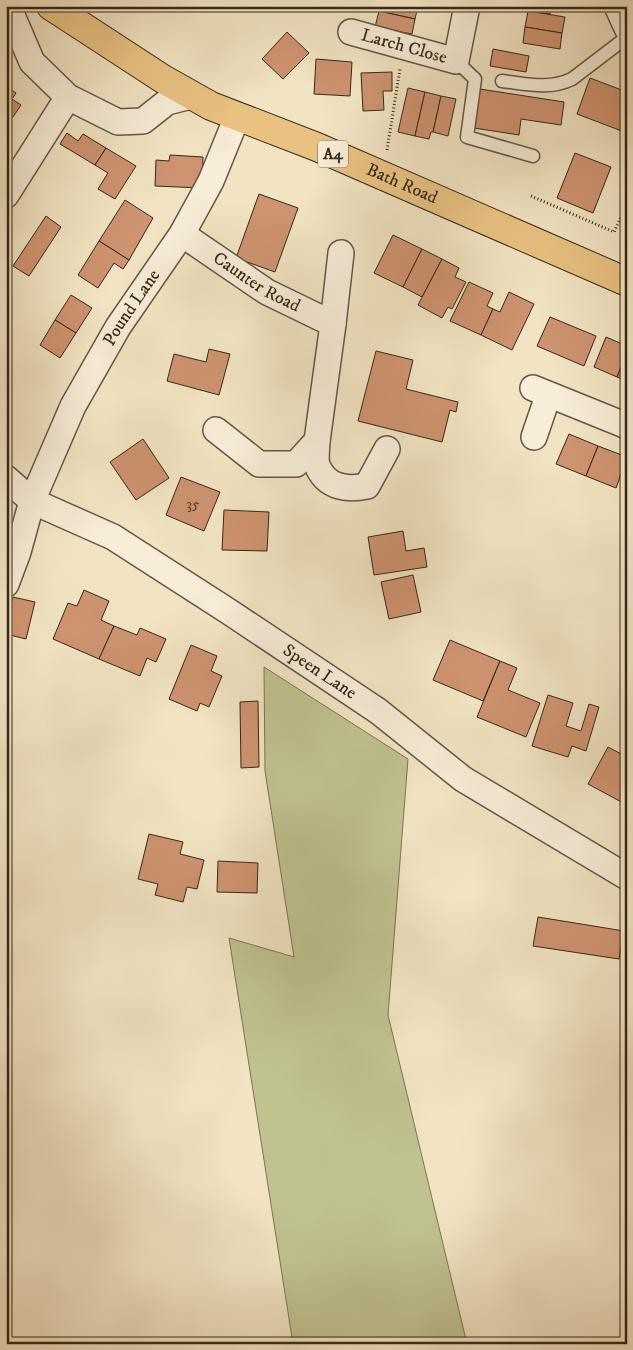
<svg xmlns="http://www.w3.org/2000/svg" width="633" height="1350" viewBox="0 0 633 1350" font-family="'IM FELL DW Pica',serif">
<rect width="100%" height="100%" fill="#f2e4c3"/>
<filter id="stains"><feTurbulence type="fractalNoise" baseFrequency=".004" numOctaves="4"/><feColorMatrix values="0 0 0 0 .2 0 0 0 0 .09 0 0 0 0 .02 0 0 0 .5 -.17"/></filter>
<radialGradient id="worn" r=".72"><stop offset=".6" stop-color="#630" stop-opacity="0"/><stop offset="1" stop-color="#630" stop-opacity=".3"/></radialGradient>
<path fill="#c0c290" stroke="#7a7554" d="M264,667l144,92 -20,256 79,329h-174l-64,-406 65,19 -29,-186z"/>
<g fill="#ce9370" stroke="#342819">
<path d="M380,6h38l-3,13 -36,-8z"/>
<path d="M514,6h38l-2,8 -36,-6z"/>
<path d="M379,11l36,8 -3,15 -37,-7z"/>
<path d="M528,11l37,6 -3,16 -37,-6z"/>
<path d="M525,27l37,6 -2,16 -37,-6z"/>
<path d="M287,32l22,21 -26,26 -21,-20z"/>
<path d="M493,49l36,7 -3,16 -36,-6z"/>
<path d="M316,59l36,3 -2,34 -36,-2z"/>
<path d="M392,72v19h-9l1,19 -21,1 -2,-38z"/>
<path d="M590,78l37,14v41l-50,-19z"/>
<path d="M6,86l10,7 -4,6 9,6 -8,12 -7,-4z"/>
<path d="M408,88l17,4 -10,44 -17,-4z"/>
<path d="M480,89l84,13 -3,23 -40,-6 -2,16 -45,-7z"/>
<path d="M425,92l16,4 -8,36h-2l-2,7 -14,-3z"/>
<path d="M441,96l15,3 -8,37 -15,-4z"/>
<path d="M67,133l11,8 5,-7 23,14 -11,17 -35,-21z"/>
<path d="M106,148l30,18 -21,33 -17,-10 10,-16 -13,-8z"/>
<path d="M575,153l36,14 -18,46 -36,-15z"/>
<path d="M170,155l33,2 -1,31 -47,-2 1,-26 13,1z"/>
<path d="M259,194l39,14 -23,64 -39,-14z"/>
<path d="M125,200l28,18 -24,42 -30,-19z"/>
<path d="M46,216l15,11 -32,49 -16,-10z"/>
<path d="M393,235l29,14 -19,38 -29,-14z"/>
<path d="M99,241l30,19 -6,9 -9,-6 -16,25 -20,-13z"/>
<path d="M422,249l20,10 -20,38 -19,-10z"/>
<path d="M442,259l17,9 -4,9 11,5 -14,27 -4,-2 -6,11 -24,-13z"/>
<path d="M469,282l24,11 -6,13 6,3 -12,26 -31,-14z"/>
<path d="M509,292l25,12 -22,46 -31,-15 12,-26 7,3z"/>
<path d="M71,295l21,13 -16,25 -21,-13z"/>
<path d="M550,317l46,19 -12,30 -47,-20z"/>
<path d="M55,320l21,13 -16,25 -20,-13z"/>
<path d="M606,337l21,9v7l-10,24 -23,-10z"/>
<path d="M209,349l21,5 -11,41 -52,-14 7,-27 32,8z"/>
<path d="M376,351l37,9 -7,29 52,13 -2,10 -6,-2 -8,32 -84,-21z"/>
<path d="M627,353v28l-10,-4z"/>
<path d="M569,434l29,12 -12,30 -30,-12z"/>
<path d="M143,439l26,39 -33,22 -26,-38z"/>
<path d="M598,446l29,11 -11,31 -30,-12z"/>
<path d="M181,477l39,15 -16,39 -38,-16z"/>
<path d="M224,510l45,2 -2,39 -45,-1z"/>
<path d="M403,531l3,20 18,-3 3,19 -53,8 -6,-38z"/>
<path d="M413,575l8,37 -32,7 -8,-37z"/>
<path d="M84,590l25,11 -8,19 13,6 -15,33 -46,-20 15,-36 9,3z"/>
<path d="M13,597l22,5 -9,37 -20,-5v-10z"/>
<path d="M114,626l23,9 3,-7 26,11 -10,23 -9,-4 -7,18 -41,-17z"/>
<path d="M450,640l50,21 -17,40 -50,-21z"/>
<path d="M191,645l26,11 -6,15 11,5 -13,31 -9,-4 -3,8 -28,-12z"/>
<path d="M500,661l17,7 -9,22 32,13 -14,34 -49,-20z"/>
<path d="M548,695l25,8 -7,23 15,5 8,-27 10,3 -13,44 -14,-5 -4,11 -36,-11z"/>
<path d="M258,701l1,66 -18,1 -1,-66z"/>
<path d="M608,747l19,10v48l-39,-21z"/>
<path d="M149,834l34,8 -3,12 24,6 -7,29 -10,-2 -4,15 -28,-7 3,-11 -20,-5z"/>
<path d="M218,861l40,2 -1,30 -40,-1z"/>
<path d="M538,917l86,14 -5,28 -86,-13z"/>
</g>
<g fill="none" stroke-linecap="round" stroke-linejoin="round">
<defs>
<g id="service">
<path d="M456,61l19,18 -8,58 66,19"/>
<path d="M502,81c25,3 47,9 70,-2l55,-42"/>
</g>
<g id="minor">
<path d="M8,6l24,56 36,35 50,25 25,-1 24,-19 24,-6"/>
<path d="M617,6l10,22"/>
<path id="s1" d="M351,32l105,29 11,-55"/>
<path d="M6,195l62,-98"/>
<path id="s2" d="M182,234l85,58 66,32 -16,117 -21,23h-37l-43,-34"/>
<path d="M333,324l8,-71"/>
<path d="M533,388l94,38"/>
<path d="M534,437l14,-41"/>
<path d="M317,441c0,7 -2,17 0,24 9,23 30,25 50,21l20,-37"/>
<path id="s3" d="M6,478l26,23 81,36 115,74 150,100 85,68 164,98"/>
<path id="s4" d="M6,584l12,-32 14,-51 41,-95 45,-79 64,-93 29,-53 26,-64"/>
</g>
<g id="primary">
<path id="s5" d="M51,6l112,73 48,27 106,41 310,135"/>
</g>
</defs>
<use href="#service" stroke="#645744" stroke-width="15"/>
<use href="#minor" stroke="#645744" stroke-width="28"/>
<use href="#primary" stroke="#342819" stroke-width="30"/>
<g stroke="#342819" stroke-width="3" stroke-dasharray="1 2.5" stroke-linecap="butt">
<path d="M387,150l13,-81"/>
<path d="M531,196l83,36 13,-28"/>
</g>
<use href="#service" stroke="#f7edd8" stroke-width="12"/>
<use href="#minor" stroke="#f7edd8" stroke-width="25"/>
<use href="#primary" stroke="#e9c282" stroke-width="28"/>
</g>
<g text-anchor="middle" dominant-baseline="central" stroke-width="4" stroke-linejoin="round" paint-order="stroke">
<g font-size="15" fill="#5a432f">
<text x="193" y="504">35</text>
</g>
<rect fill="#f7edd8" stroke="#6e6352" stroke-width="1" x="318" y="140.5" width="30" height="27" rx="4"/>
<g font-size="16" font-weight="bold" fill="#342819">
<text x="333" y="154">A4</text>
</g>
<g font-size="18" fill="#342819" stroke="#f7edd8">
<text stroke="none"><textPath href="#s1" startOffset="55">Larch Close</textPath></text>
<text stroke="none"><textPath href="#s5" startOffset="395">Bath Road</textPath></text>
<text stroke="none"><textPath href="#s2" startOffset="89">Caunter Road</textPath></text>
<text stroke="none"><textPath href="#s4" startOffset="305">Pound Lane</textPath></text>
<text stroke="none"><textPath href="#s3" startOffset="370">Speen Lane</textPath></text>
</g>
</g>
<rect width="633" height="1350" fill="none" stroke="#f2e4c3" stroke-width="25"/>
<rect x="8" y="8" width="618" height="1335" fill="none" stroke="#342819" stroke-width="2.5"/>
<rect x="12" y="12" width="608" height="1325" fill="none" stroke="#342819"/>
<rect width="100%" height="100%" filter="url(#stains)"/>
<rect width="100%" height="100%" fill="url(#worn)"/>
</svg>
